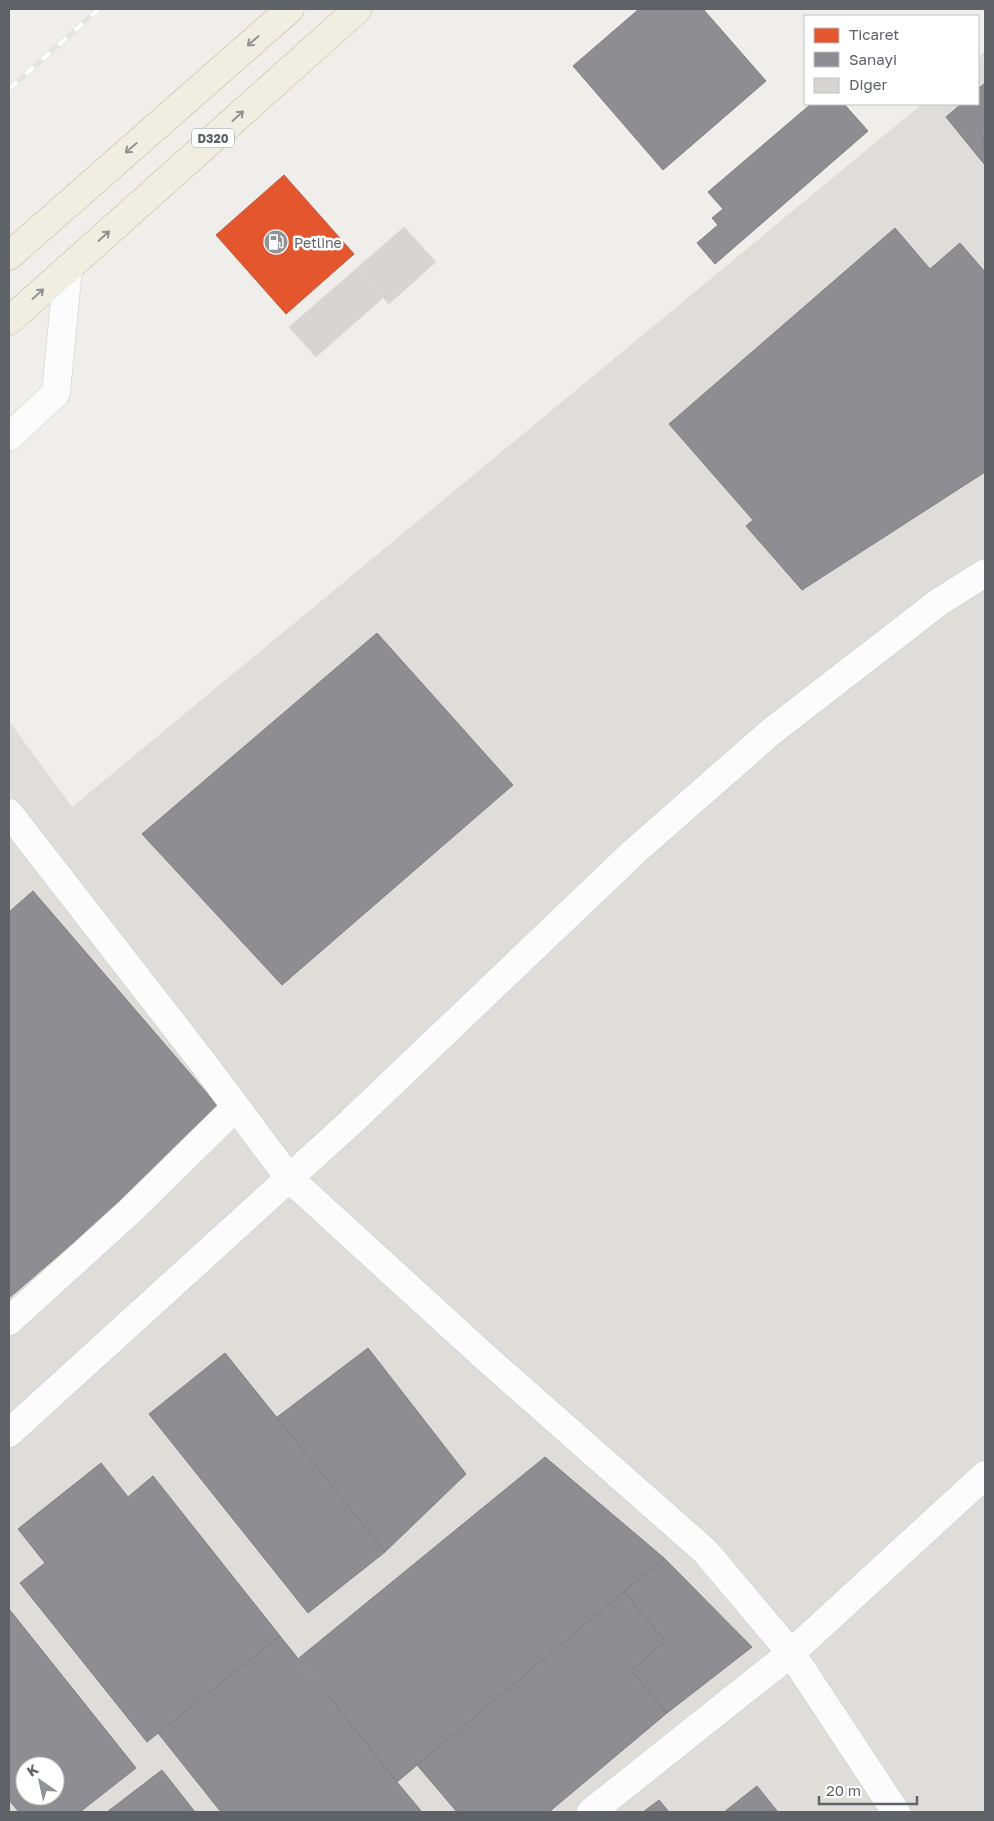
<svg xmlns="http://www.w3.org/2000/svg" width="994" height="1821" viewBox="0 0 994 1821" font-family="'Golos Text',sans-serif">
<rect width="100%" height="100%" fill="#efeeea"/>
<path fill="#dfddda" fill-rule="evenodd" d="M985,51v1761h-976v-1091l63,86 850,-703h56v-46zM25,1766h30v30h-30z"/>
<path fill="#e4572e" stroke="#bc5b3f" d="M284,175l70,79 -68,60 -70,-79z"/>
<g fill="#8d8d92" stroke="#7f8085" fill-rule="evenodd">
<path d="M639,9h64l63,72 -103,89 -90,-104z"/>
<path d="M985,83v46l-2,2 2,34 -39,-48 15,-13h17v-15z"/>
<path d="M811,104h33l24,27 -153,133 -18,-21 21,-18 -6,-7 11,-9 -15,-17z"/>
<path d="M895,228l35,41 30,-26 25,29v200l-183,118 -56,-64 7,-6 -84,-96z"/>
<path d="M377,633l136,152 -231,200 -140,-151z"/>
<path d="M33,891l191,222 -215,185v-386z"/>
<path d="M368,1348l98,126 -81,78 -109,-134z"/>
<path d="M225,1353l160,199 -77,61 -159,-199z"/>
<path d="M545,1457l119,101 -267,224 -98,-124z"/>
<path d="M101,1463l27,34 25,-21 127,160 -133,106 -127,-159 25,-20 -27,-34z"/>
<path d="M664,1558l88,89 -85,66 -36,-42 34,-30 -41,-49z"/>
<path d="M624,1592l41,49 -34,30 36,42 -118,99h-92l-40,-47z"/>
<path d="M9,1609l127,159 -56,44h-61l-10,-12zM25,1766h30v30h-30z"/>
<path d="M280,1636l117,146 25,30h-201l-63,-79z"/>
<path d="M162,1770l33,42h-88z"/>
<path d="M757,1786l21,26h-54z"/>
<path d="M659,1800l10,12h-26z"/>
</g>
<g fill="#d6d5d3" stroke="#deddd9">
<path d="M404,227l32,35 -47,42 -32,-36z"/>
<path d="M357,268l26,30 -67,59 -27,-30z"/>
</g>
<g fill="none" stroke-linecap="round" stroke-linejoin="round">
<defs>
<g id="street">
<path d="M9,437l47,-44 12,-125"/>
<path d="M9,1321l120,-109 107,-105"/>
<path d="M591,1812l200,-159 194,-178"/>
</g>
<g id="secondary">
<path d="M9,813l195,251 85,114 197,180 219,193 86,102 105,159"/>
<path d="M9,1433l343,-312 283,-270 137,-120 167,-129 46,-29"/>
</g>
<g id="highway">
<path d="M9,256l281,-247"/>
<path d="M9,321l349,-312"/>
</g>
</defs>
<use href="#street" stroke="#cbcccc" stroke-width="29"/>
<use href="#secondary" stroke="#cacacb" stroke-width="29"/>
<use href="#highway" stroke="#c8b996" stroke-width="29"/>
<use href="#street" stroke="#fdfcfc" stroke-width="28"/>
<use href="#secondary" stroke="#fdfcfc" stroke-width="28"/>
<use href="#highway" stroke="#f0ede3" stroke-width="28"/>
<defs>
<path id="rail" d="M9,89l90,-80"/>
</defs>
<use href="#rail" stroke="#e4e4e4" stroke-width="5.5"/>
<use href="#rail" stroke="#fff" stroke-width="4" stroke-dasharray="11" stroke-linecap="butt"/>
</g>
<defs><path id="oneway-shaft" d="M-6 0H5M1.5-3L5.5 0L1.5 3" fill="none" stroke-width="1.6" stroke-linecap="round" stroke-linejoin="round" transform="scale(1.25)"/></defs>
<g stroke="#929393">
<use href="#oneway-shaft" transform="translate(253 41) rotate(139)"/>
<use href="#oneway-shaft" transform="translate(238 116) rotate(-42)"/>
<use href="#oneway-shaft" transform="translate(131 148) rotate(139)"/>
<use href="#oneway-shaft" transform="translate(104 236) rotate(-42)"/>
<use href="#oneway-shaft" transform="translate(38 294) rotate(-42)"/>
</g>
<defs>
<symbol id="fuel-disc" viewBox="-11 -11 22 22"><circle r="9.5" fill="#919496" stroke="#fff"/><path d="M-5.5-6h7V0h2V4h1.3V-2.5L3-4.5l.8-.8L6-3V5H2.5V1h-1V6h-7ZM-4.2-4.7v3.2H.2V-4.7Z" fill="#fff"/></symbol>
</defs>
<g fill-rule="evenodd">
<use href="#fuel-disc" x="262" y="228" width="28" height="28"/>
</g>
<g text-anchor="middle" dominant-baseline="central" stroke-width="5" stroke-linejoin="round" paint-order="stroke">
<rect fill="#fff" stroke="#8f9295" stroke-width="1" x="192" y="128.5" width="42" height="19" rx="4"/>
<g font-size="12" font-weight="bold" fill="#5f6368">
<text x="213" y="138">D320</text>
</g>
<g font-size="14" fill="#5f6368" stroke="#fff" text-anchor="start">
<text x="294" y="242">Petline</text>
</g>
</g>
<rect width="994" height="1821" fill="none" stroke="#5f6368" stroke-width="20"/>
<rect x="804" y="15" width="175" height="90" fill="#ffffff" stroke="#bfc1c3"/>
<rect x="814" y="28" width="25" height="15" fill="#e4572e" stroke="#bfc1c3"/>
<text x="849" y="40" font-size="15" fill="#5f6368">Ticaret</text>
<rect x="814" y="52" width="25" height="15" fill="#8d8d92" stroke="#bfc1c3"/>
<text x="849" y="65" font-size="15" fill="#5f6368">Sanayi</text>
<rect x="814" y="78" width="25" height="15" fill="#d6d5d3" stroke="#bfc1c3"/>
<text x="849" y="90" font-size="15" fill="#5f6368">Diğer</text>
<g transform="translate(40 1781) rotate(326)"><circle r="24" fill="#ffffff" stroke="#bfc1c3"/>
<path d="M0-4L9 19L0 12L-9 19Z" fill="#919496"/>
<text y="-8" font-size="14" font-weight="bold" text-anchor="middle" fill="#5f6368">K</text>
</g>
<path d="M819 1796v8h98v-8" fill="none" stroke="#5f6368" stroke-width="2.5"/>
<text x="826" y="1796" font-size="15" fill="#5f6368" stroke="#ffffff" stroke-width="4" paint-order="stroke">20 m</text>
</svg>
